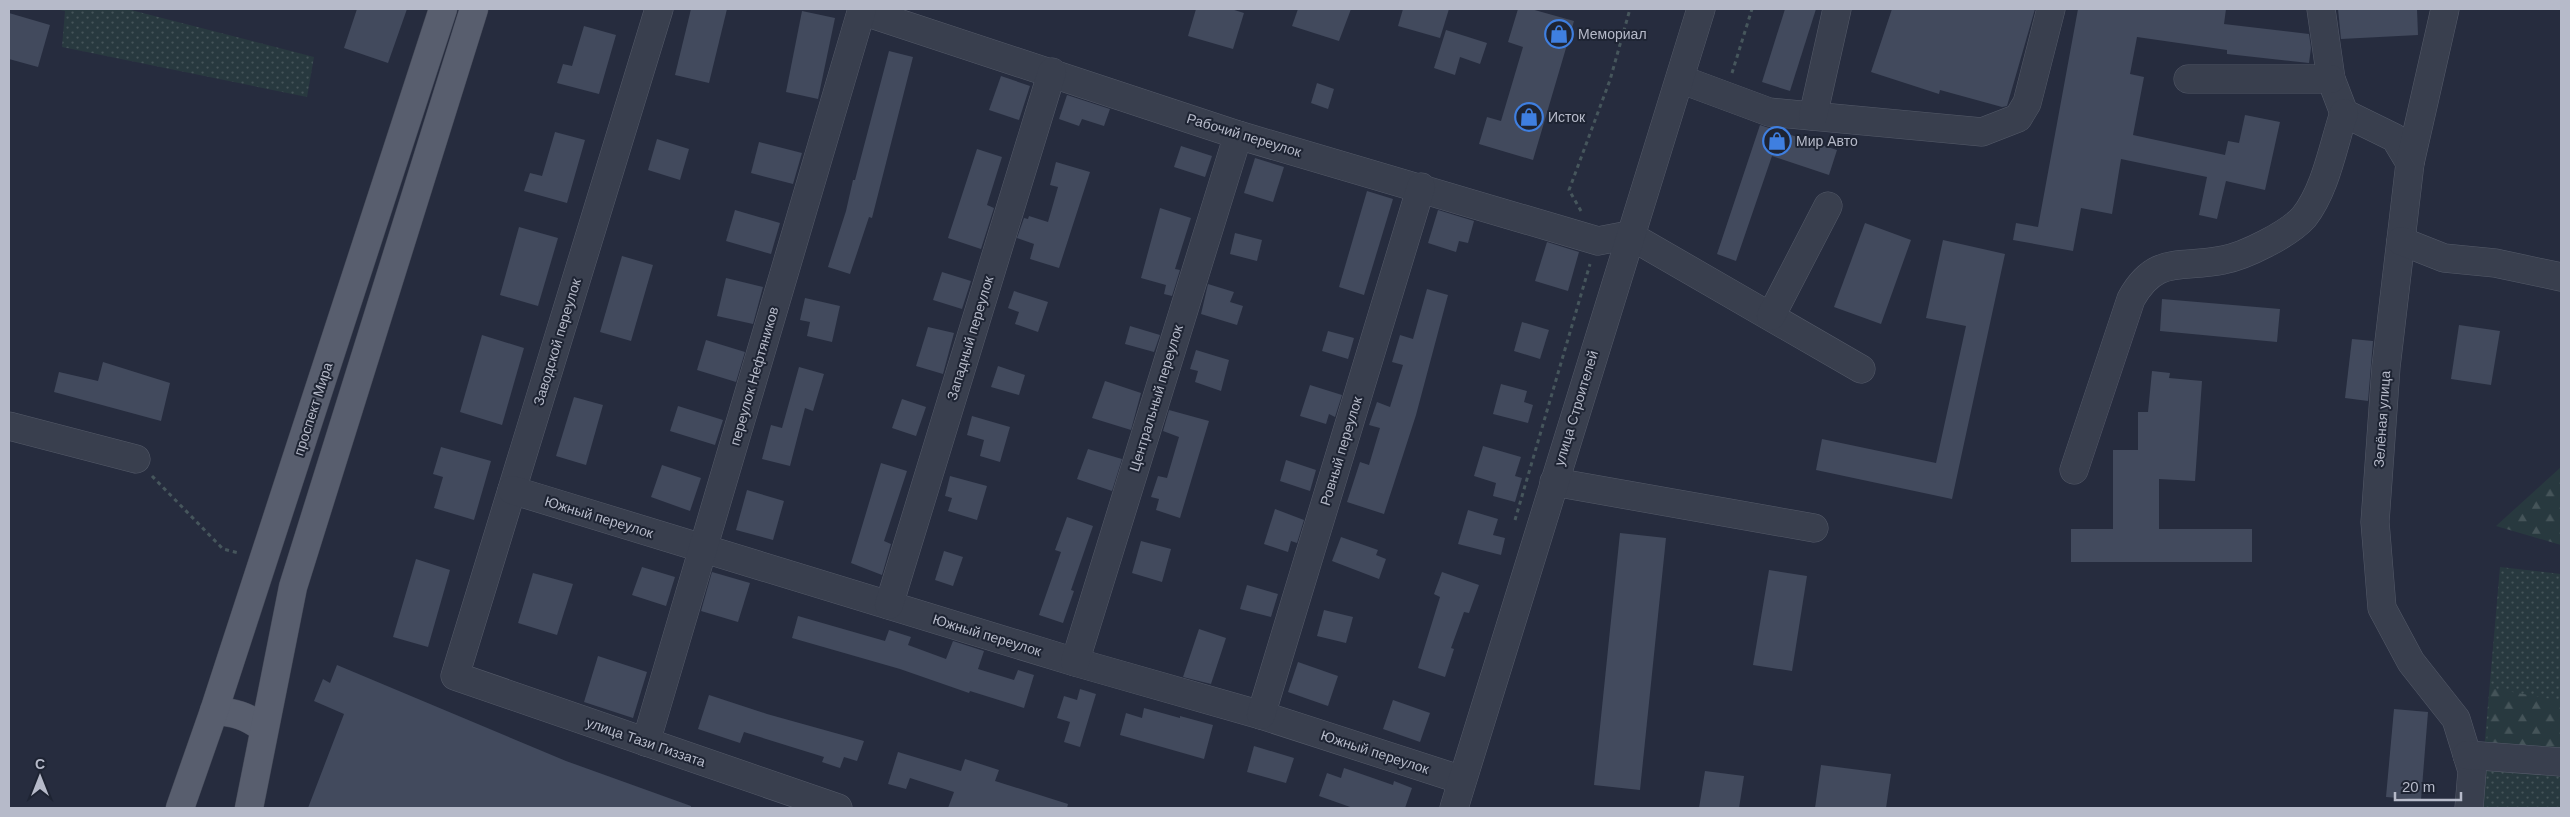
<svg xmlns="http://www.w3.org/2000/svg" width="2570" height="817" viewBox="0 0 2570 817" font-family="Helvetica,sans-serif">
<defs>
<pattern id="grass-dots" width="8" height="8" patternUnits="userSpaceOnUse" patternTransform="scale(1.25)"><rect width="8" height="8" fill="#28393f"/><path d="M2 2h.1M6 6h.1" fill="none" stroke="#455459" stroke-width="1.8" stroke-linecap="round"/></pattern>
<pattern id="forest-firs" width="22" height="20" patternUnits="userSpaceOnUse" patternTransform="scale(1.25)"><rect width="22" height="20" fill="#28393f"/><path d="M5 1l3.5 6h-7zM16 11l3.5 6h-7z" fill="#455459"/></pattern>
</defs>
<rect width="100%" height="100%" fill="#262c3e"/>
<g fill="url(#grass-dots)">
<path d="M55,9h72l187,48 -7,40 -245,-50 3,-36z"/>
<path d="M2500,567l61,7v234h-82z"/>
</g>
<g fill="url(#forest-firs)">
<path d="M2561,467v78l-65,-19z"/>
<path d="M2491,688l70,13v55l-74,-13z"/>
</g>
<g fill="#424a5d">
<path d="M357,9h50l-19,54 -44,-15z"/>
<path d="M691,9h36l-18,74 -34,-8z"/>
<path d="M1196,9h35l13,4 -11,36 -45,-13z"/>
<path d="M1298,9h53l-12,32 -47,-15z"/>
<path d="M1403,9h46l-9,29 -42,-12z"/>
<path d="M1518,9h13l43,12 -41,139 -54,-16 8,-27 14,4 22,-74 -15,-5z"/>
<path d="M1785,9h31l-26,82 -28,-9z"/>
<path d="M1892,9h143l-28,97 -5,1 -62,-17 -1,4 -68,-22z"/>
<path d="M2078,9h148l-2,15 85,10 2,14 -2,15 -82,-9v-4l-90,-13 -7,37 14,3 -11,58 92,20 3,-14 11,2 6,-28 35,7 -15,68 -39,-9 -9,38 -18,-4 8,-38 -86,-18 -9,55 -31,-6 -8,43 -60,-11 3,-17 22,4z"/>
<path d="M2338,9h79l1,26 -77,4z"/>
<path d="M802,11l33,7 -17,81 -32,-7z"/>
<path d="M9,13l41,12 -12,42 -29,-8z"/>
<path d="M584,26l32,9 -17,59 -42,-11 6,-19 9,2z"/>
<path d="M1446,30l41,13 -7,21 -20,-7 -5,18 -21,-7z"/>
<path d="M889,51l24,6 -41,161 -3,-1 -19,57 -22,-7 18,-56 7,-31h2z"/>
<path d="M1001,76l29,10 -11,34 -30,-10z"/>
<path d="M1317,83l17,6 -6,20 -17,-6z"/>
<path d="M1067,95l43,14 -6,17 -22,-7 -3,7 -20,-7z"/>
<path d="M1760,125l77,25 -8,25 -57,-19 -36,105 -19,-7z"/>
<path d="M555,132l30,8 -18,63 -43,-12 6,-18 12,3z"/>
<path d="M657,139l32,10 -9,31 -32,-10z"/>
<path d="M759,142l43,11 -9,31 -42,-11z"/>
<path d="M1181,146l31,10 -7,21 -31,-10z"/>
<path d="M977,149l25,8 -15,48 7,3 -13,41 -33,-11z"/>
<path d="M1255,158l29,9 -11,35 -29,-9z"/>
<path d="M1056,162l34,10 -31,96 -29,-9 4,-15 -17,-6 7,-20 4,1 1,-3 19,6 10,-35 -8,-2z"/>
<path d="M1367,191l26,8 -29,96 -25,-8z"/>
<path d="M1160,208l31,10 -16,51 5,1 -8,26 -8,-2 2,-9 -25,-7z"/>
<path d="M735,210l45,13 -9,31 -45,-13z"/>
<path d="M1438,210l36,11 -6,22 -9,-2 -3,11 -28,-9z"/>
<path d="M1865,223l46,17 -30,84 -47,-17z"/>
<path d="M519,227l39,11 -20,68 -38,-11z"/>
<path d="M1235,233l27,7 -5,21 -27,-7z"/>
<path d="M1943,240l62,14 -53,245 -136,-29 6,-31 114,24 30,-137 -40,-8z"/>
<path d="M1547,242l32,10 -11,39 -33,-10z"/>
<path d="M622,256l31,9 -22,76 -31,-9z"/>
<path d="M942,272l29,9 -9,28 -29,-9z"/>
<path d="M726,278l37,9 -10,37 -36,-8z"/>
<path d="M1208,284l26,8 -4,10 13,4 -6,19 -36,-11z"/>
<path d="M1427,289l21,6 -32,120 -32,99 -37,-12 13,-40 9,3 11,-37 -11,-3 8,-23 13,5 13,-42 -11,-3 8,-27 13,4z"/>
<path d="M1014,291l34,11 -10,30 -23,-8 4,-12 -11,-4z"/>
<path d="M805,298l35,8 -8,36 -25,-6 3,-14 -10,-2z"/>
<path d="M2162,299l118,10 -3,33 -117,-11z"/>
<path d="M1522,322l27,8 -9,29 -26,-8z"/>
<path d="M2459,325l41,6 -9,54 -40,-6z"/>
<path d="M1130,326l30,9 -6,17 -29,-8z"/>
<path d="M928,327l26,6 -11,41 -27,-8z"/>
<path d="M1328,331l26,7 -6,21 -26,-8z"/>
<path d="M482,335l42,13 -22,77 -42,-13z"/>
<path d="M2352,339l21,2 -5,60 -23,-3z"/>
<path d="M706,340l39,12 -9,30 -39,-12z"/>
<path d="M1196,350l33,10 -8,31 -26,-9 3,-11 -8,-2z"/>
<path d="M103,362l67,21 -9,38 -107,-29 5,-20 39,9z"/>
<path d="M998,366l27,9 -6,20 -28,-8z"/>
<path d="M799,367l25,7 -11,37 -8,-3 -15,58 -28,-7 9,-34 11,3z"/>
<path d="M2152,371l18,2 -1,5 33,3 -7,100 -36,-2v50h93v33h-181v-33h42v-79h25v-38h10z"/>
<path d="M1105,381l36,12 -10,37 -39,-12z"/>
<path d="M1501,384l26,7 -3,11 9,3 -5,18 -35,-9z"/>
<path d="M1310,385l32,10 -7,22 -6,-3 -3,10 -26,-8z"/>
<path d="M574,397l29,8 -17,60 -30,-9z"/>
<path d="M902,399l24,8 -10,29 -24,-8z"/>
<path d="M678,406l45,14 -8,25 -45,-14z"/>
<path d="M1169,410l40,11 -29,97 -24,-8 3,-11 -8,-2 7,-21 9,2 12,-41 -16,-6z"/>
<path d="M972,416l38,11 -10,35 -20,-6 4,-16 -17,-5z"/>
<path d="M1483,446l38,11 -6,19 7,2 -7,24 -22,-6 3,-13 -22,-7z"/>
<path d="M441,447l50,14 -17,59 -40,-12 9,-31 -10,-3z"/>
<path d="M1088,449l34,10 -10,32 -35,-12z"/>
<path d="M1286,460l30,10 -6,21 -30,-10z"/>
<path d="M881,463l26,8 -23,70 7,3 -9,31 -31,-12z"/>
<path d="M662,465l39,13 -11,33 -39,-14z"/>
<path d="M950,476l37,10 -10,34 -29,-9 4,-13 -7,-2z"/>
<path d="M747,490l37,11 -11,39 -37,-10z"/>
<path d="M1275,509l29,11 -7,23 -6,-2 -3,11 -24,-8z"/>
<path d="M1468,510l30,9 -5,16 12,3 -4,17 -43,-11z"/>
<path d="M1067,517l26,9 -22,64 3,1 -11,32 -24,-8 22,-63 -6,-2z"/>
<path d="M1620,533l46,5 -26,252 -46,-5z"/>
<path d="M1341,537l37,13 -2,5 10,4 -7,20 -47,-18z"/>
<path d="M1141,541l30,8 -9,33 -30,-9z"/>
<path d="M944,551l19,6 -10,29 -18,-6z"/>
<path d="M416,559l34,11 -22,77 -35,-10z"/>
<path d="M642,567l33,10 -9,29 -34,-11z"/>
<path d="M1769,570l38,6 -15,95 -39,-6z"/>
<path d="M712,572l38,11 -12,39 -37,-11z"/>
<path d="M1442,572l37,13 -10,28 -5,-1 -13,36 3,1 -9,28 -27,-9 22,-71 -6,-3z"/>
<path d="M533,573l40,11 -16,51 -39,-12z"/>
<path d="M1247,585l31,9 -7,23 -31,-8z"/>
<path d="M1324,610l29,7 -7,26 -29,-7z"/>
<path d="M798,616l87,25 4,-11 22,7 -3,8 38,14 7,-18 31,10 -6,18 36,11 4,-10 16,5 -10,33 -54,-17 -1,2 -69,-24 -108,-31z"/>
<path d="M1199,629l27,9 -15,46 -28,-7z"/>
<path d="M598,656l49,16 -14,46 -49,-16z"/>
<path d="M1298,662l40,14 -10,30 -40,-14z"/>
<path d="M337,665l229,96 125,45v2h-383l36,-94 -30,-13 9,-22 7,4z"/>
<path d="M1080,689l16,5 -16,53 -16,-5 6,-20 -13,-4 7,-22 13,4z"/>
<path d="M709,695l58,19 97,27 -7,20 -13,-4 -4,11 -18,-6 2,-5 -80,-25 -4,11 -42,-14z"/>
<path d="M1393,700l37,13 -10,29 -37,-13z"/>
<path d="M1144,708l36,10v-2l33,9 -9,34 -84,-24 6,-22 16,5z"/>
<path d="M2394,709l34,3 -7,88 -35,-3z"/>
<path d="M1254,746l40,12 -8,25 -39,-11z"/>
<path d="M898,752l63,19 4,-12 34,11 -4,11 73,23 -1,4h-119l6,-16 -44,-14 -4,11 -18,-5z"/>
<path d="M1821,765l70,9 -5,34h-71z"/>
<path d="M1344,768l49,17 1,-4 18,7 -7,20h-52l-34,-12 8,-23 14,5z"/>
<path d="M1705,771l39,5 -5,32h-40z"/>
</g>
<g fill="none" stroke-linecap="round" stroke-linejoin="round">
<defs>
<g id="minor">
<path d="M659,9l-204,667 383,132"/>
<path d="M2321,9l10,70 13,34 51,25 15,25"/>
<path d="M2445,9l-35,154 -24,204 -11,155 7,86 29,54 45,57 16,52 -3,37"/>
<path d="M862,11l376,124 360,106 31,-6 232,134"/>
<path d="M1680,79l89,33 213,20 36,-14 9,-15 24,-94"/>
<path d="M2188,79h143"/>
<path d="M1813,116l24,-107"/>
<path d="M2401,241l43,17 51,5 66,14"/>
<path d="M1771,316l57,-110"/>
<path d="M9,426l127,33"/>
<path d="M2074,470l57,-171c25,-45 50,-30 92,-39 22,-4 66,-26 81,-43 22,-28 29,-71 40,-104"/>
<path d="M1554,482l260,46"/>
<path d="M512,490l563,172 186,53 201,65"/>
<path d="M889,605l163,-533"/>
<path d="M1075,662l163,-527"/>
<path d="M1261,715l160,-528"/>
<path d="M646,742l216,-733"/>
<path d="M2467,755l94,7"/>
<path d="M1454,808l247,-799"/>
</g>
<g id="major">
<path d="M214,711c20,1 33,5 49,17"/>
<path d="M180,808l34,-97 229,-702"/>
<path d="M249,808l44,-221 181,-578"/>
</g>
</defs>
<use href="#minor" stroke="#545a69" stroke-width="29"/>
<use href="#major" stroke="#434857" stroke-width="29"/>
<g stroke="#46565c" stroke-width="3" stroke-dasharray="4 4" stroke-linecap="butt">
<path d="M1732,73l20,-64"/>
<path d="M1581,211l-12,-21 41,-110 20,-71"/>
<path d="M152,476l71,73 16,4"/>
<path d="M1515,520l75,-256"/>
</g>
<use href="#minor" stroke="#393f4e" stroke-width="28"/>
<use href="#major" stroke="#585e6e" stroke-width="28"/>
</g>
<defs>
<symbol id="shop-ring" viewBox="-11 -11 22 22"><circle r="9.5" fill="#1e2433" stroke="#3f7fe0" stroke-width="1.5"/><path d="M-5-2.5h2.3a2.7 3.5 0 0 1 5.4 0H5L5.5 6h-11ZM-1.5-2.5h3a1.5 2.3 0 0 0-3 0Z" fill="#3f7fe0"/></symbol>
</defs>
<g fill-rule="evenodd">
<use href="#shop-ring" x="1543" y="18" width="32" height="32"/>
<use href="#shop-ring" x="1513" y="101" width="32" height="32"/>
<use href="#shop-ring" x="1761" y="125" width="32" height="32"/>
</g>
<g text-anchor="middle" dominant-baseline="central" stroke-width="4" stroke-linejoin="round" paint-order="stroke">
<g font-size="14" fill="#b6bac9" stroke="#1e2433" text-anchor="start">
<text x="1578" y="34">Мемориал</text>
<text x="1548" y="117">Исток</text>
<text x="1796" y="141">Мир Авто</text>
</g>
<g font-size="14" fill="#b6bac9" stroke="#1e2433">
<text transform="translate(1244 135) rotate(17)">Рабочий переулок</text>
<text transform="translate(970 338) rotate(-73)">Западный переулок</text>
<text transform="translate(557 342) rotate(-73)">Заводской переулок</text>
<text transform="translate(754 376) rotate(-74)">переулок Нефтяников</text>
<text transform="translate(1156 398) rotate(-73)">Центральный переулок</text>
<text transform="translate(1576 408) rotate(-73)">улица Строителей</text>
<text transform="translate(313 409) rotate(-72)">проспект Мира</text>
<text transform="translate(2382 419) rotate(-86)">Зелёная улица</text>
<text transform="translate(1341 451) rotate(-73)">Ровный переулок</text>
<text transform="translate(599 517) rotate(17)">Южный переулок</text>
<text transform="translate(987 635) rotate(17)">Южный переулок</text>
<text transform="translate(646 742) rotate(19)">улица Тази Гиззата</text>
<text transform="translate(1375 752) rotate(18)">Южный переулок</text>
</g>
</g>
<rect width="2570" height="817" fill="none" stroke="#b6bac9" stroke-width="20"/>
<g transform="translate(40 777)" stroke="#1e2433" stroke-width="4" paint-order="stroke">
<path d="M0-4L9 19L0 12L-9 19Z" fill="#b6bac9"/>
<text y="-8" font-size="14" font-weight="bold" text-anchor="middle" fill="#b6bac9">С</text>
</g>
<path d="M2395 792v8h66v-8" fill="none" stroke="#b6bac9" stroke-width="2.5"/>
<text x="2402" y="792" font-size="15" fill="#b6bac9" stroke="#1e2433" stroke-width="4" paint-order="stroke">20 m</text>
</svg>
